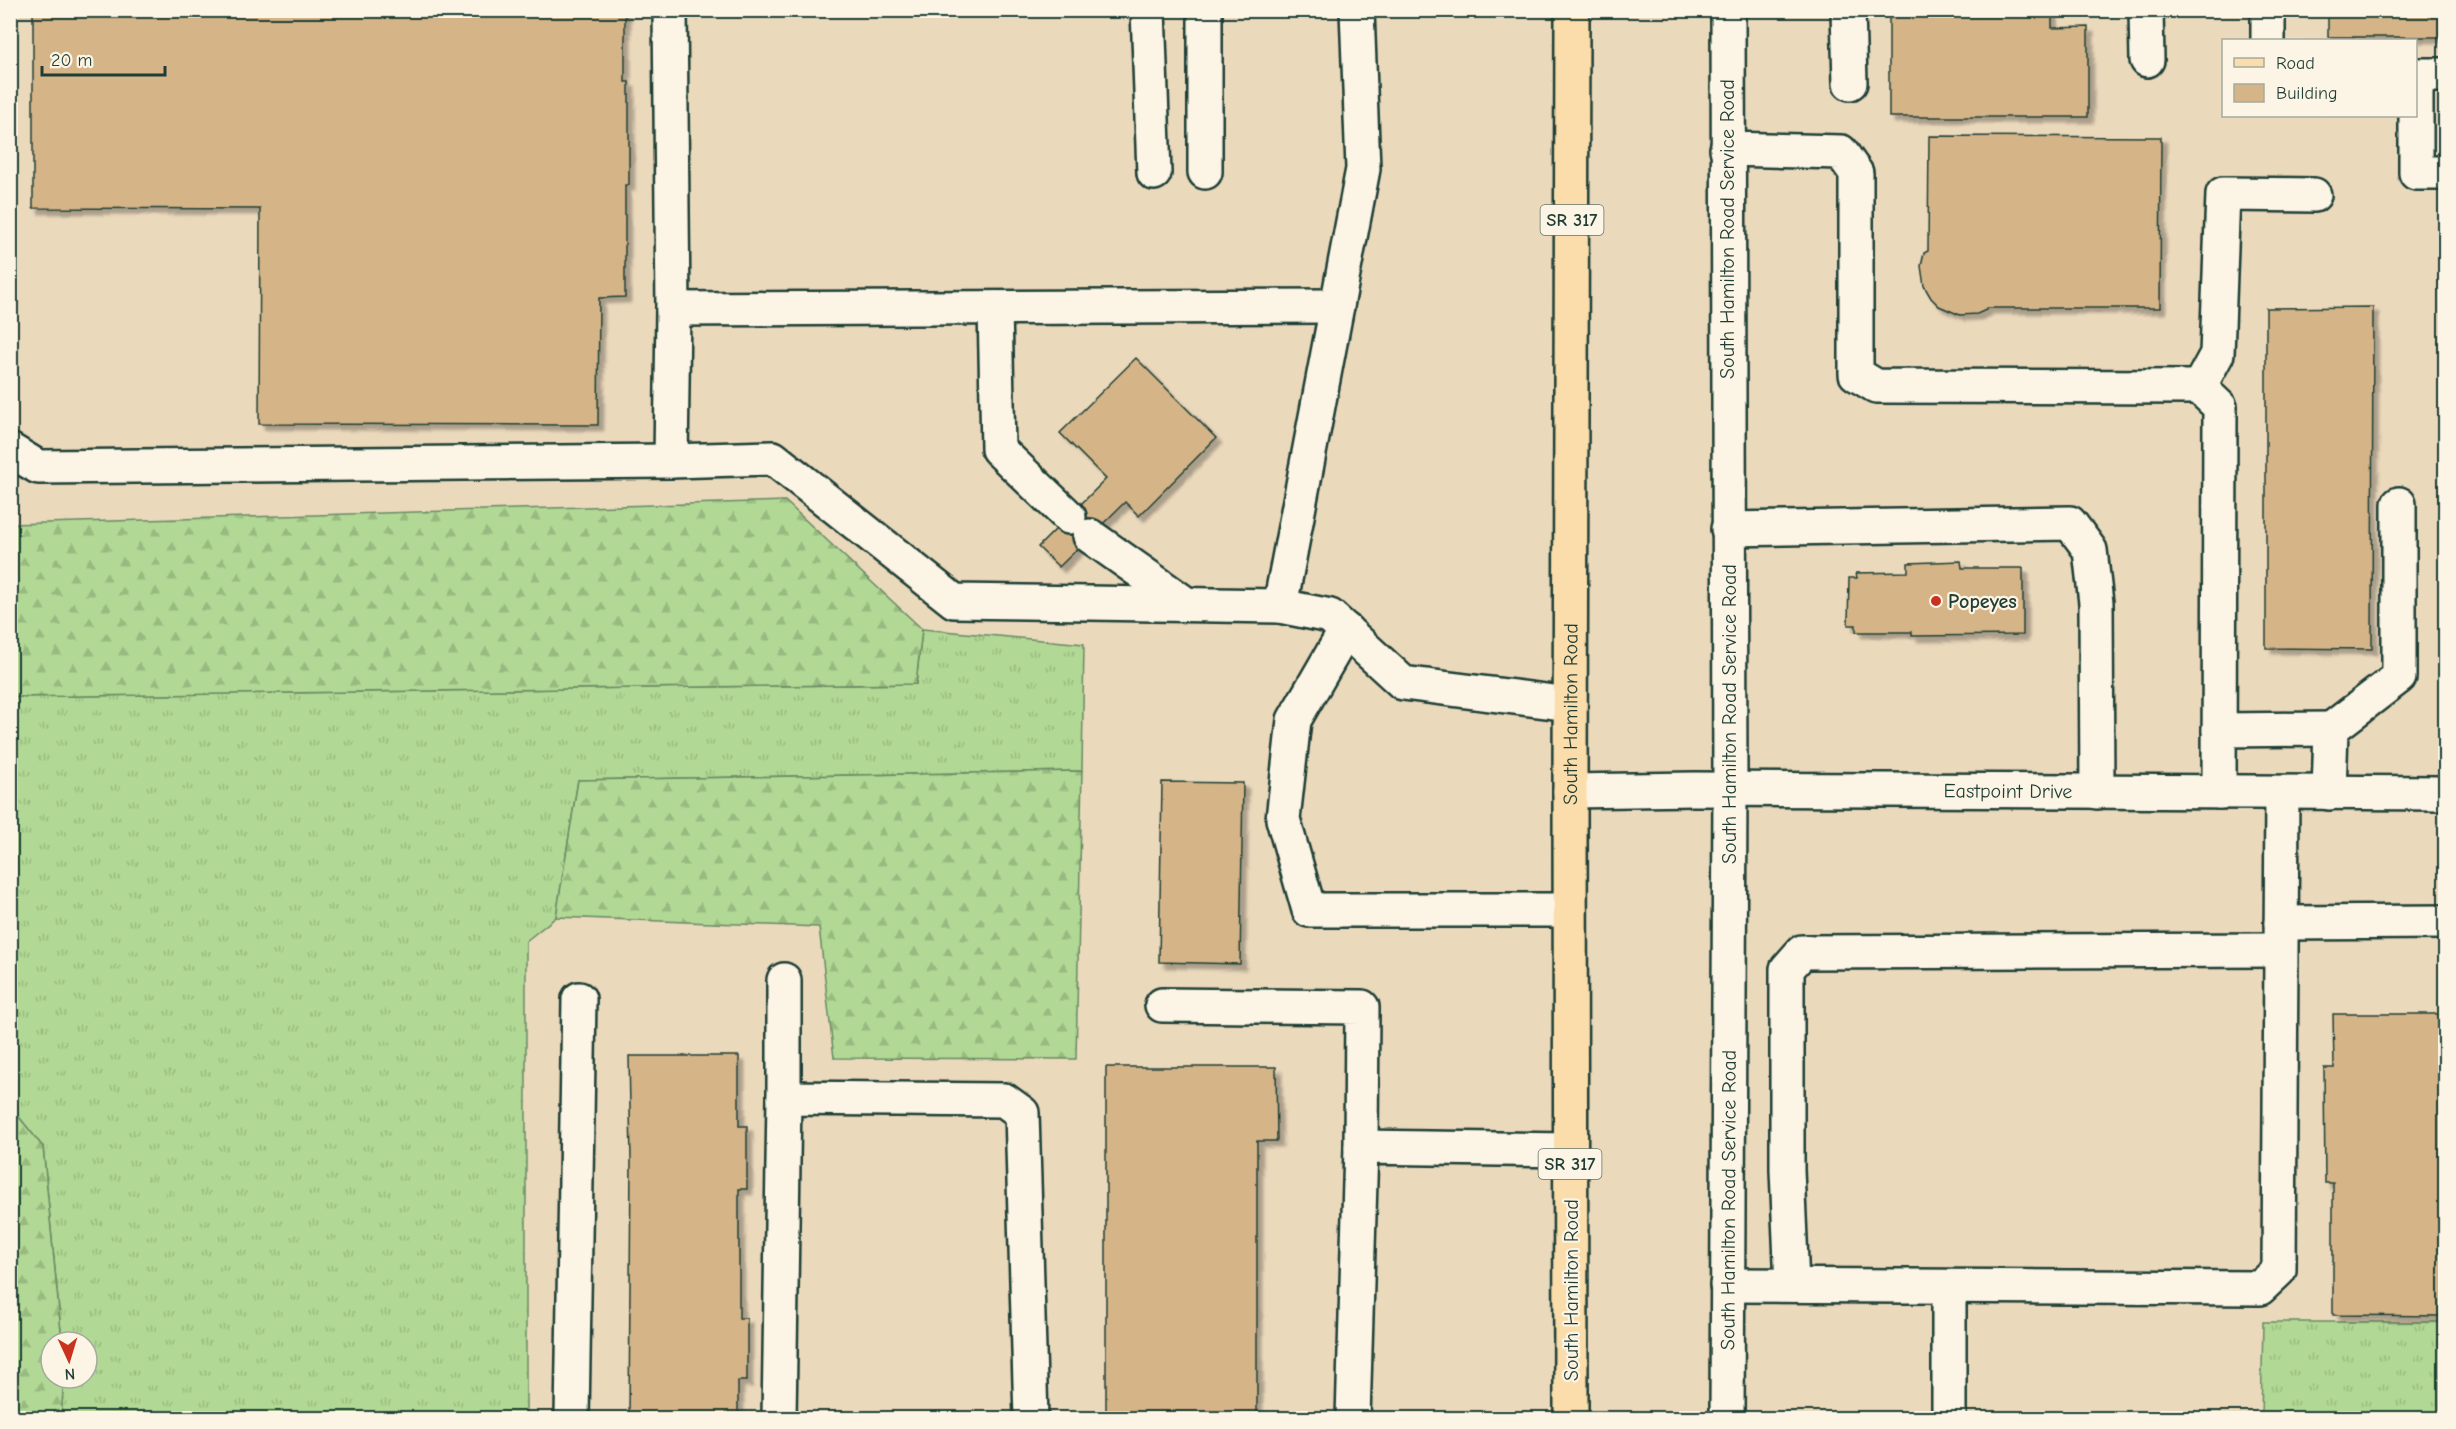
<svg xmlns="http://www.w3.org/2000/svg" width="2456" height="1429" viewBox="0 0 2456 1429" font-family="'Comic Neue',sans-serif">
<defs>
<pattern id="grass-tufts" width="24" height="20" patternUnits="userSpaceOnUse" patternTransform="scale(1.5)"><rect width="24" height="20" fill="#b1d894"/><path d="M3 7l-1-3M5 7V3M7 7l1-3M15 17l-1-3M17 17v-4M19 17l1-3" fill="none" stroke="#98ba80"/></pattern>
<pattern id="forest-firs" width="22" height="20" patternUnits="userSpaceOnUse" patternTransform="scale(1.5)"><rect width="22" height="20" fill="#b1d894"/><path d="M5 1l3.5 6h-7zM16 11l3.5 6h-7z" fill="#98ba80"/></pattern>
<filter id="shadow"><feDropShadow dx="5.5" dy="5.5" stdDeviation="1.5" flood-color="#0004"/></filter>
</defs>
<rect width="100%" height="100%" fill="#f4e8d2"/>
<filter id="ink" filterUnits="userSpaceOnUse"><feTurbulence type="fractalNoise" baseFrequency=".0167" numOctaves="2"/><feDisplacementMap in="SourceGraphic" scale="12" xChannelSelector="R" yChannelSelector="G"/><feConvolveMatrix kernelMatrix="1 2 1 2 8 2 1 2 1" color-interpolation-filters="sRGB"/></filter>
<g filter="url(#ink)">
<path fill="#ebd9bc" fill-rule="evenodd" d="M10,11h2435v1311h-182l-2,96h-1735v-477l30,-24 263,10 257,132 8,-415 -162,-15 -137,-128 -774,23zM2224,40h192v76h-192z"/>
<g fill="url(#grass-tufts)" stroke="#688a64" stroke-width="1.5">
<path d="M922,629l162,15 -2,127 -504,9 -22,137 -30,24v477h-465l3,-40h23v-36h-25l-19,-195 -32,-40 -1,-410 906,-13z"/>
<path d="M2263,1322h182v96h-184z"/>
</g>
<g fill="url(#forest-firs)" stroke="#688a64" stroke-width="1.5">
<path d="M785,501l137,128 -6,55 -905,13v-173z"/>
<path d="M1082,771l-6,288 -242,-1 -15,-131 -263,-10 22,-137z"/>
<path d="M11,1107l32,40 19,195h-11v36h13l-3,40h-50z"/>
</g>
<g fill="#d5b588" stroke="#1f3d34" stroke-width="1.5" filter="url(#shadow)">
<path d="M33,10h592v72h4v103h-4v112l-26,1 -1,127 -339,-1 1,-215 -227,-1z"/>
<path d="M1889,10h163v18l36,-1v90h-199z"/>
<rect x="2328" y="10" width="118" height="27"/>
<path d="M1929,136l232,1 -1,171h-174v2l-9,4 -17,1 -21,-9 -8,-8 -7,-12 -3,-20 3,-13 4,-2z"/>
<path d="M2373,307l-1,342 -106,-1v-340z"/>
<path d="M1136,358l80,80 -77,78 -14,-14 -66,65 -21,-20 68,-68 -46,-46z"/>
<path d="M1961,561l1,7h61v67l-111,1v-4h-56v-7h-8l1,-47h8l-1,-5 52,-1v-9z"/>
<path d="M1162,782l81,1 -3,181 -81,-2z"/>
<path d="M2333,1014h113v302l-113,-1v-132h-8l-1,-115h10z"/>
<path d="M629,1056h110v70h8v63h-8v129h8v63h-9v37h-109l2,-259z"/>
<path d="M1106,1067h170l1,74h-20v277h-151z"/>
</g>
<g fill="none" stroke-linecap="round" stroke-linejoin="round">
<defs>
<g id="minor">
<path d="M670,10l3,299 -2,152 102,-3 181,143 326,5"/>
<path d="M1148,10l6,163"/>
<path d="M1357,10l6,159 -83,437 50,10 73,67 167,21"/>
<path d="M1848,10l2,73"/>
<path d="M2146,10l1,50"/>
<path d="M2268,10v30"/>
<path d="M2416,75v98h30"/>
<path d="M2416,75h30"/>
<path d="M1727,149l114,3 15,21v201l20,12 323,1 21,20 -1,385"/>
<path d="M1205,172v-162"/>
<path d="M995,308l3,141 71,68"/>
<path d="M673,309l664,-3"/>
<path d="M2199,387l18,-33 6,-160 91,1"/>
<path d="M10,450l28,17 633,-6"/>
<path d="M1728,529l342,-6 20,27 6,53 1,189"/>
<path d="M1090,536l96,68"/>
<path d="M1346,630l-52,90 -11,99 26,91h261"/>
<path d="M2219,730l112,-1"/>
<path id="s1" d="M1570,791l124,-2 752,4"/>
<path d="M2329,793l2,-64 68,-52v-173"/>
<path d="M2281,923l165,-1"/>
<path d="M784,980v118"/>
<path d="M1162,1005l200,2 -1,140"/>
<path d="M1727,1285l533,3 19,-18 3,-477"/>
<path d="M1792,1285l-5,-115v-201l15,-17 478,-2"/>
<path d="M1949,1287v131"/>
<path d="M572,1418l7,-419"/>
<path d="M779,1418l5,-320 220,2 18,13 9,305"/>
<path d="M1353,1418l8,-271 209,3"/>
<path id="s2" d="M1727,1418l3,-629 -2,-779"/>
</g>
<g id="major">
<path id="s3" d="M1571,1418l-1,-627 2,-781"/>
</g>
</defs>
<use href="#minor" stroke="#1f3d34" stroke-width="38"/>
<use href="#major" stroke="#1f3d34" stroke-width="38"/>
<use href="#minor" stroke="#fcf5e5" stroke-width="33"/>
<use href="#major" stroke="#faddab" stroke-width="33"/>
</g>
</g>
<circle fill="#c8321e" stroke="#fcf5e5" stroke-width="2" cx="1936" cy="601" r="6"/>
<g text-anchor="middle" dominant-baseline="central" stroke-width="4.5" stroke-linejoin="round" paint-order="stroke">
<g fill="#fcf5e5" stroke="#617469" stroke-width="1.5">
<rect x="1540.5" y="205" width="63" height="30" rx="4.5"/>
<rect x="1538.5" y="1149" width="63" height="30" rx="4.5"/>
</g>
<g font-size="18" font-weight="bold" fill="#1f3d34">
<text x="1572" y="220">SR 317</text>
<text x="1570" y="1164">SR 317</text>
</g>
<g font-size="20" fill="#1f3d34" stroke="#fcf5e5">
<text transform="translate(1727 229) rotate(-90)">South Hamilton Road Service Road</text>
<text stroke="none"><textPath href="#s3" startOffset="704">South Hamilton Road</textPath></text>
<text transform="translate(1729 714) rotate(-90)">South Hamilton Road Service Road</text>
<text stroke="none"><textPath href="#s1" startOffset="438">Eastpoint Drive</textPath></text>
<text stroke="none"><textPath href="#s2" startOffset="218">South Hamilton Road Service Road</textPath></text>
<text transform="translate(1571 1290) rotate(-90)">South Hamilton Road</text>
</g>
<g font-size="20" font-weight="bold" fill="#1f3d34" stroke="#fcf5e5" text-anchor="start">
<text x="1948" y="601">Popeyes</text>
</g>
</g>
<rect width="2456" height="1429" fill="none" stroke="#fcf5e5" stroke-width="36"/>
<rect x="18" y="18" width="2420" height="1393" fill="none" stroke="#1f3d34" stroke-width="2" filter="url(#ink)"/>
<rect x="2222" y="39" width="195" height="78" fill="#fcf5e5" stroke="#a4ab9e" stroke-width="1.5"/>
<rect x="2234" y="58" width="30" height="9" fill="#faddab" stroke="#a4ab9e" stroke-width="1.5"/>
<text x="2276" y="69" font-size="18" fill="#1f3d34">Road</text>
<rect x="2234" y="84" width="30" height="18" fill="#d5b588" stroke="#a4ab9e" stroke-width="1.5"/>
<text x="2276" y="99" font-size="18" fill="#1f3d34">Building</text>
<g transform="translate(69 1360) rotate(176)"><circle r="28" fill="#fcf5e5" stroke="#a4ab9e" stroke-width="1.5"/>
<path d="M0-4.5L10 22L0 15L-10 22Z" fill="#c8321e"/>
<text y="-9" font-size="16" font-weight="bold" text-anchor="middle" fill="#1f3d34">N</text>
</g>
<path d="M42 66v9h123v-9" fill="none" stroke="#1f3d34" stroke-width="3"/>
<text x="51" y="66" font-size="18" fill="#1f3d34" stroke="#fcf5e5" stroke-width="4.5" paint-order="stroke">20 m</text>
</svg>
